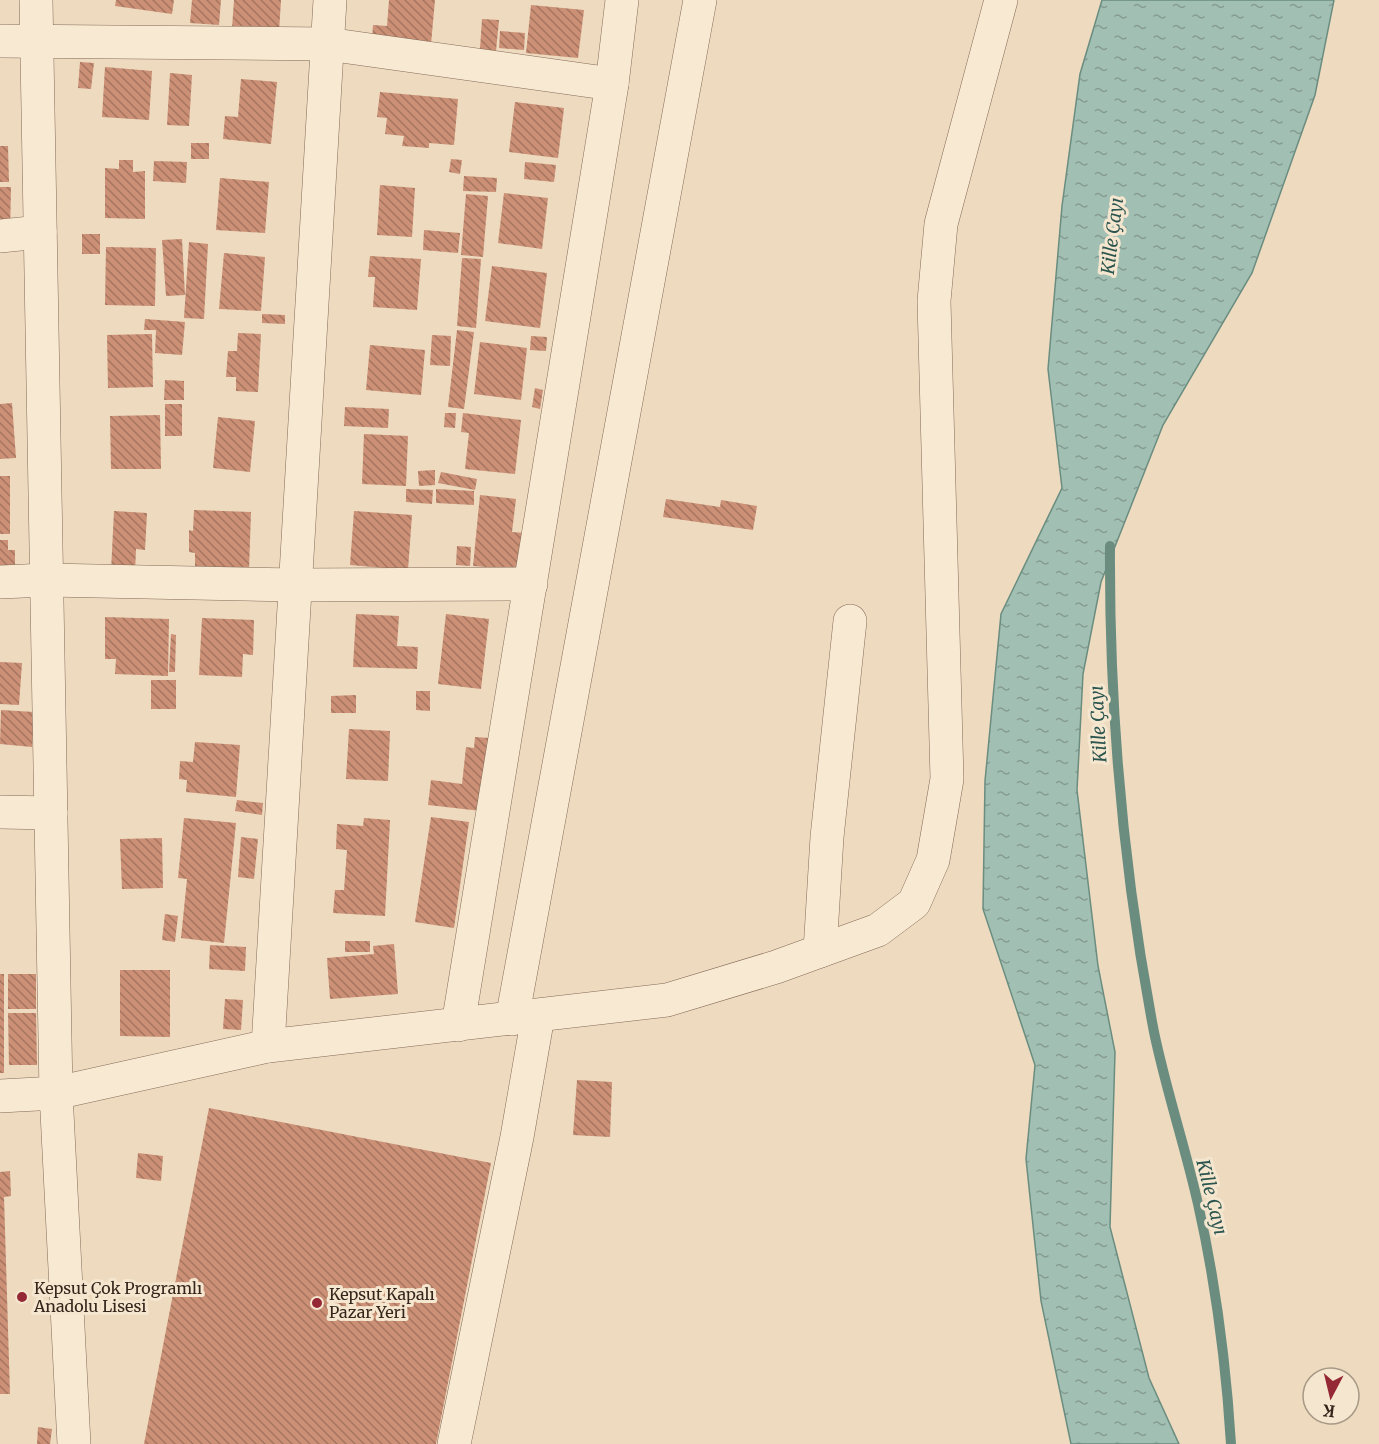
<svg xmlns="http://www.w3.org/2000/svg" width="1379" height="1444" viewBox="0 0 1379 1444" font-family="Merriweather,serif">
<defs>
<pattern id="water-ripples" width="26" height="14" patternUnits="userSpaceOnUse" patternTransform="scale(1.5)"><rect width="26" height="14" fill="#a2bfb3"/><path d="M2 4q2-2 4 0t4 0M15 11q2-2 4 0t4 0" fill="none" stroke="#859b91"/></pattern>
<pattern id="building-back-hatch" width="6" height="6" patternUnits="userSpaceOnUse" patternTransform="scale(1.5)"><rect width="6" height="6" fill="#cb9075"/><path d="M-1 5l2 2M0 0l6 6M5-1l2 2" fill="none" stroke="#a6755f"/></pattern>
</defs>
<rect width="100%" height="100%" fill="#eddabf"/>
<path fill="url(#water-ripples)" stroke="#6a8d80" stroke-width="1.5" d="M1102,0h232l-19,95 -63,178 -89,152 -62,157 -18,92 -6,116 21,176 17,86 -5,175 39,151 30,66h-108l-30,-143 -15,-142 9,-94 -52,-156 2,-128 16,-167 61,-126 -14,-119 14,-163 18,-132z"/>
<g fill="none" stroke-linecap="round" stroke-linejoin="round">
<path stroke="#6a8d80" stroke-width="10" d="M1110,546c-1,163 13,325 44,486 12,58 31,114 44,172 18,80 28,159 33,240"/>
</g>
<g fill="url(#building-back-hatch)">
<path d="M116,0h58l-2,14 -57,-8z"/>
<path d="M192,0h29l-2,25 -29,-2z"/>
<path d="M234,0h47l-2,32 -47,-4z"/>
<path d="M389,0h46l-4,44 -59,-4 1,-15 14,1z"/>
<path d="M531,5l53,5 -6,48 -52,-5z"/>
<path d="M482,19l17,1 -3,31 -16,-2z"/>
<path d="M500,31l25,2 -1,17 -25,-2z"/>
<path d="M80,62l14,1 -3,26 -13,-1z"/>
<path d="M105,67l47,4 -3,49 -47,-3z"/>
<path d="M170,73l22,2 -3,51 -22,-1z"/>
<path d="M241,79l36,3 -6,62 -48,-5 2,-23 13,1z"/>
<path d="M380,92l78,7 -4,46 -25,-2v5l-27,-2 2,-10 -19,-2 2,-16 -10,-1z"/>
<path d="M515,102l49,6 -6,50 -49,-6z"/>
<rect x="191" y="143" width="18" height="16"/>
<path d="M0,146h8l1,36h-9z"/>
<path d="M451,159l11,1 -2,14 -11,-2z"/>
<path d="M119,160h14v12l12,-1v48l-40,-1v-50l14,1z"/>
<path d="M154,161l33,1 -1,21 -33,-2z"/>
<path d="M525,162l31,3 -2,17 -30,-3z"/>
<path d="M464,176l33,2 -1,14 -33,-1z"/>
<path d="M220,178l49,4 -4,51 -49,-3z"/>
<path d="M380,185l35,3 -3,49 -35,-2z"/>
<path d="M0,187h11l-1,47h-10z"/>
<path d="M504,193l44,5 -6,51 -44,-6z"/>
<path d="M466,194l22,2 -5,61 -22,-2z"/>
<path d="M424,230l36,3 -2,20 -35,-3z"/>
<rect x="82" y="234" width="18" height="20"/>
<path d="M182,239l3,56 -19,1 -4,-56z"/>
<path d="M189,242l19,2 -4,75 -20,-1z"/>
<path d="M106,247l50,1 -1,58 -50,-1z"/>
<path d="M224,253l41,4 -4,54 -42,-2z"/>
<path d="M370,256l51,3 -4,51 -44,-3 2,-30h-7z"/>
<path d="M462,258l19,1 -5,69 -19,-2z"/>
<path d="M492,266l55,7 -7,55 -55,-7z"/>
<path d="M262,314l23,1v9l-23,-1z"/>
<path d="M145,319l40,3 -3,33 -27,-2 1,-23h-12z"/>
<path d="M457,330l17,2 -10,77 -16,-2z"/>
<path d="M238,333l23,1 -3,58 -22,-1v-14h-10l2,-26h9z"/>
<path d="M152,334l1,53 -45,1 -1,-53z"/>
<path d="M432,335l19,1 -1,30 -20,-1z"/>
<path d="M531,336l16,1 -1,14 -16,-1z"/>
<path d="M480,342l47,6 -6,52 -47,-6z"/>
<path d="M370,345l55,5 -4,45 -55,-5z"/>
<path d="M165,380l19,1v19h-20z"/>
<path d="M535,388l8,2 -3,19 -8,-2z"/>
<path d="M12,403l4,55 -16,1v-55z"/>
<rect x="165" y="404" width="17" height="32"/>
<path d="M345,407l44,2 -1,19 -44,-2z"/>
<path d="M445,413h11l-1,15 -11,-1z"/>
<path d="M463,413l58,7 -6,54 -50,-5 4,-36 -8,-1z"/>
<path d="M160,415l1,54h-50l-1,-53z"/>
<path d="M218,417l37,4 -5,51 -37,-4z"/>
<path d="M364,434l44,2 -2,50 -44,-2z"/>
<path d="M435,470v15l-16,1 -1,-15z"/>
<path d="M441,472l36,7 -2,11 -37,-7z"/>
<rect x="0" y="476" width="10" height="58"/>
<path d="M406,489l27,1 -1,14 -26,-2z"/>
<path d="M436,489l38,2v14l-38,-2z"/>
<path d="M480,495l36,4 -4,33 13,1 -4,37 -48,-4z"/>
<path d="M666,499l54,8 1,-7 36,6 -4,24 -90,-13z"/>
<path d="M194,510l57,2 -2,58 -54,-2v-15l-6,-1v-22l4,1z"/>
<path d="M114,511l33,2 -2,37 -9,-1 -1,24 -24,-2z"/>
<path d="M354,511l58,4 -4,55 -58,-5z"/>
<path d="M0,540h8v10h7v23h-15z"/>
<path d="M457,546l14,1 -1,19 -14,-1z"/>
<path d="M356,614l43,2 -2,30 21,1 -1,22 -64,-2z"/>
<path d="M446,614l43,5 -8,70 -43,-5z"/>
<path d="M105,617l64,2 -1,57 -53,-2 1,-15h-11z"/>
<path d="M202,618l52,2 -1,35 -10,-1 -1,23 -43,-2z"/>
<path d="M171,634l5,1 -1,37h-6z"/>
<path d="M0,662l22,1 -3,42 -19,-1z"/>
<rect x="151" y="680" width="25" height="29"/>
<path d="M416,691h14v20l-14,-1z"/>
<path d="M356,695v18h-25v-17z"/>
<path d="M1,710l33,2 -2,35 -32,-3z"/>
<path d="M349,729l41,2 -2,50 -42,-2z"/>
<path d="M475,737l14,1 -8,73 -53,-6 3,-25 31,4 4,-37 8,1z"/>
<path d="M195,742l45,3 -4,52 -50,-5 1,-12 -8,-1 1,-18 13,1z"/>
<path d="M237,800l26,3 -1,12 -27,-4z"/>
<path d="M431,817l38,5 -15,106 -39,-6z"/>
<path d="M184,818l52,5 -12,120 -43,-5 6,-59 -9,-1z"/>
<path d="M364,818l26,2 -5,96 -52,-3 2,-23h9l3,-40 -11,-1 1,-25 26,2z"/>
<path d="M241,837l17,2 -4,40 -16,-2z"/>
<path d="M162,838l1,50 -41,1 -2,-50z"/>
<path d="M165,914l13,2 -3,26 -13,-2z"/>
<rect x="345" y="941" width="25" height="11"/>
<path d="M394,944l4,50 -68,5 -3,-41 47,-4 -1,-8z"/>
<path d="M210,945l36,2 -1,24 -36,-2z"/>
<path d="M120,970h50v67l-50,-1z"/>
<rect x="0" y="974" width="4" height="99"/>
<rect x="8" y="974" width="28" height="35"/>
<path d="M225,999l18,1 -2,30 -18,-1z"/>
<path d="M8,1013h28l1,52h-28z"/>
<path d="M577,1080l35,2 -2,55 -37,-2z"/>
<path d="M209,1108l282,55 -55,281h-292z"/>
<path d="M138,1153l25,3 -2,25 -25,-3z"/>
<path d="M10,1171l1,25 -7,1 6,197h-10v-222z"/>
<path d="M38,1427l14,2 -2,15h-13z"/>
</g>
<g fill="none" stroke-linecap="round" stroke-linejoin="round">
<defs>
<g id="minor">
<path d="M36,0l20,1093 18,351"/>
<path d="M0,41l327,3 285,40"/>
<path d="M0,236l40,-4"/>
<path d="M0,582l47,-2 248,5 236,-1"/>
<path d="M0,812l51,1"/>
<path d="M820,951l7,-114 23,-216"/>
<path d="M512,1019l188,-1019"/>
<path d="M458,1025l154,-941 10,-84"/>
<path d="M268,1046l62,-1046"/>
<path d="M0,1096l56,-3 212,-47 399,-46 109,-33 102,-37 36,-27 19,-43 14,-81 -13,-478 7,-77 60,-224"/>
<path d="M454,1444l63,-307 21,-121"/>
</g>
</defs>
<use href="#minor" stroke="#866b58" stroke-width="34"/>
<use href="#minor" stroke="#f8e9d2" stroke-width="33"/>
</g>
<g fill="#942835" stroke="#f5e6cf" stroke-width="2">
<circle cx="22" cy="1297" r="6"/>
<circle cx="317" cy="1303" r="6"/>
</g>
<g text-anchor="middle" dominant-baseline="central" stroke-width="6" stroke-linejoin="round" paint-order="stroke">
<g font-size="16" fill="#35261c" stroke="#f5e6cf" text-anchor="start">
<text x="34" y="1288">Kepsut Çok Programlı<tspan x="34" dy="18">Anadolu Lisesi</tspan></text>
<text x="329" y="1294">Kepsut Kapalı<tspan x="329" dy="18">Pazar Yeri</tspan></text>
</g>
<g font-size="18" font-style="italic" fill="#2b554e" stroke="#f5e6cf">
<text transform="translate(1112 236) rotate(-83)">Kille Çayı</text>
<text transform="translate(1098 724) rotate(-93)">Kille Çayı</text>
<text transform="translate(1212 1197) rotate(76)">Kille Çayı</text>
</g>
</g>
<g transform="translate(1331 1396) rotate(187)"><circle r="28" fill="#f5e6cf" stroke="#a89987" stroke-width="1.5"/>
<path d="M0-4.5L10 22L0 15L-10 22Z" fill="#942835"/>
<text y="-9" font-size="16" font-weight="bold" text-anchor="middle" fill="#35261c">K</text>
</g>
</svg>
